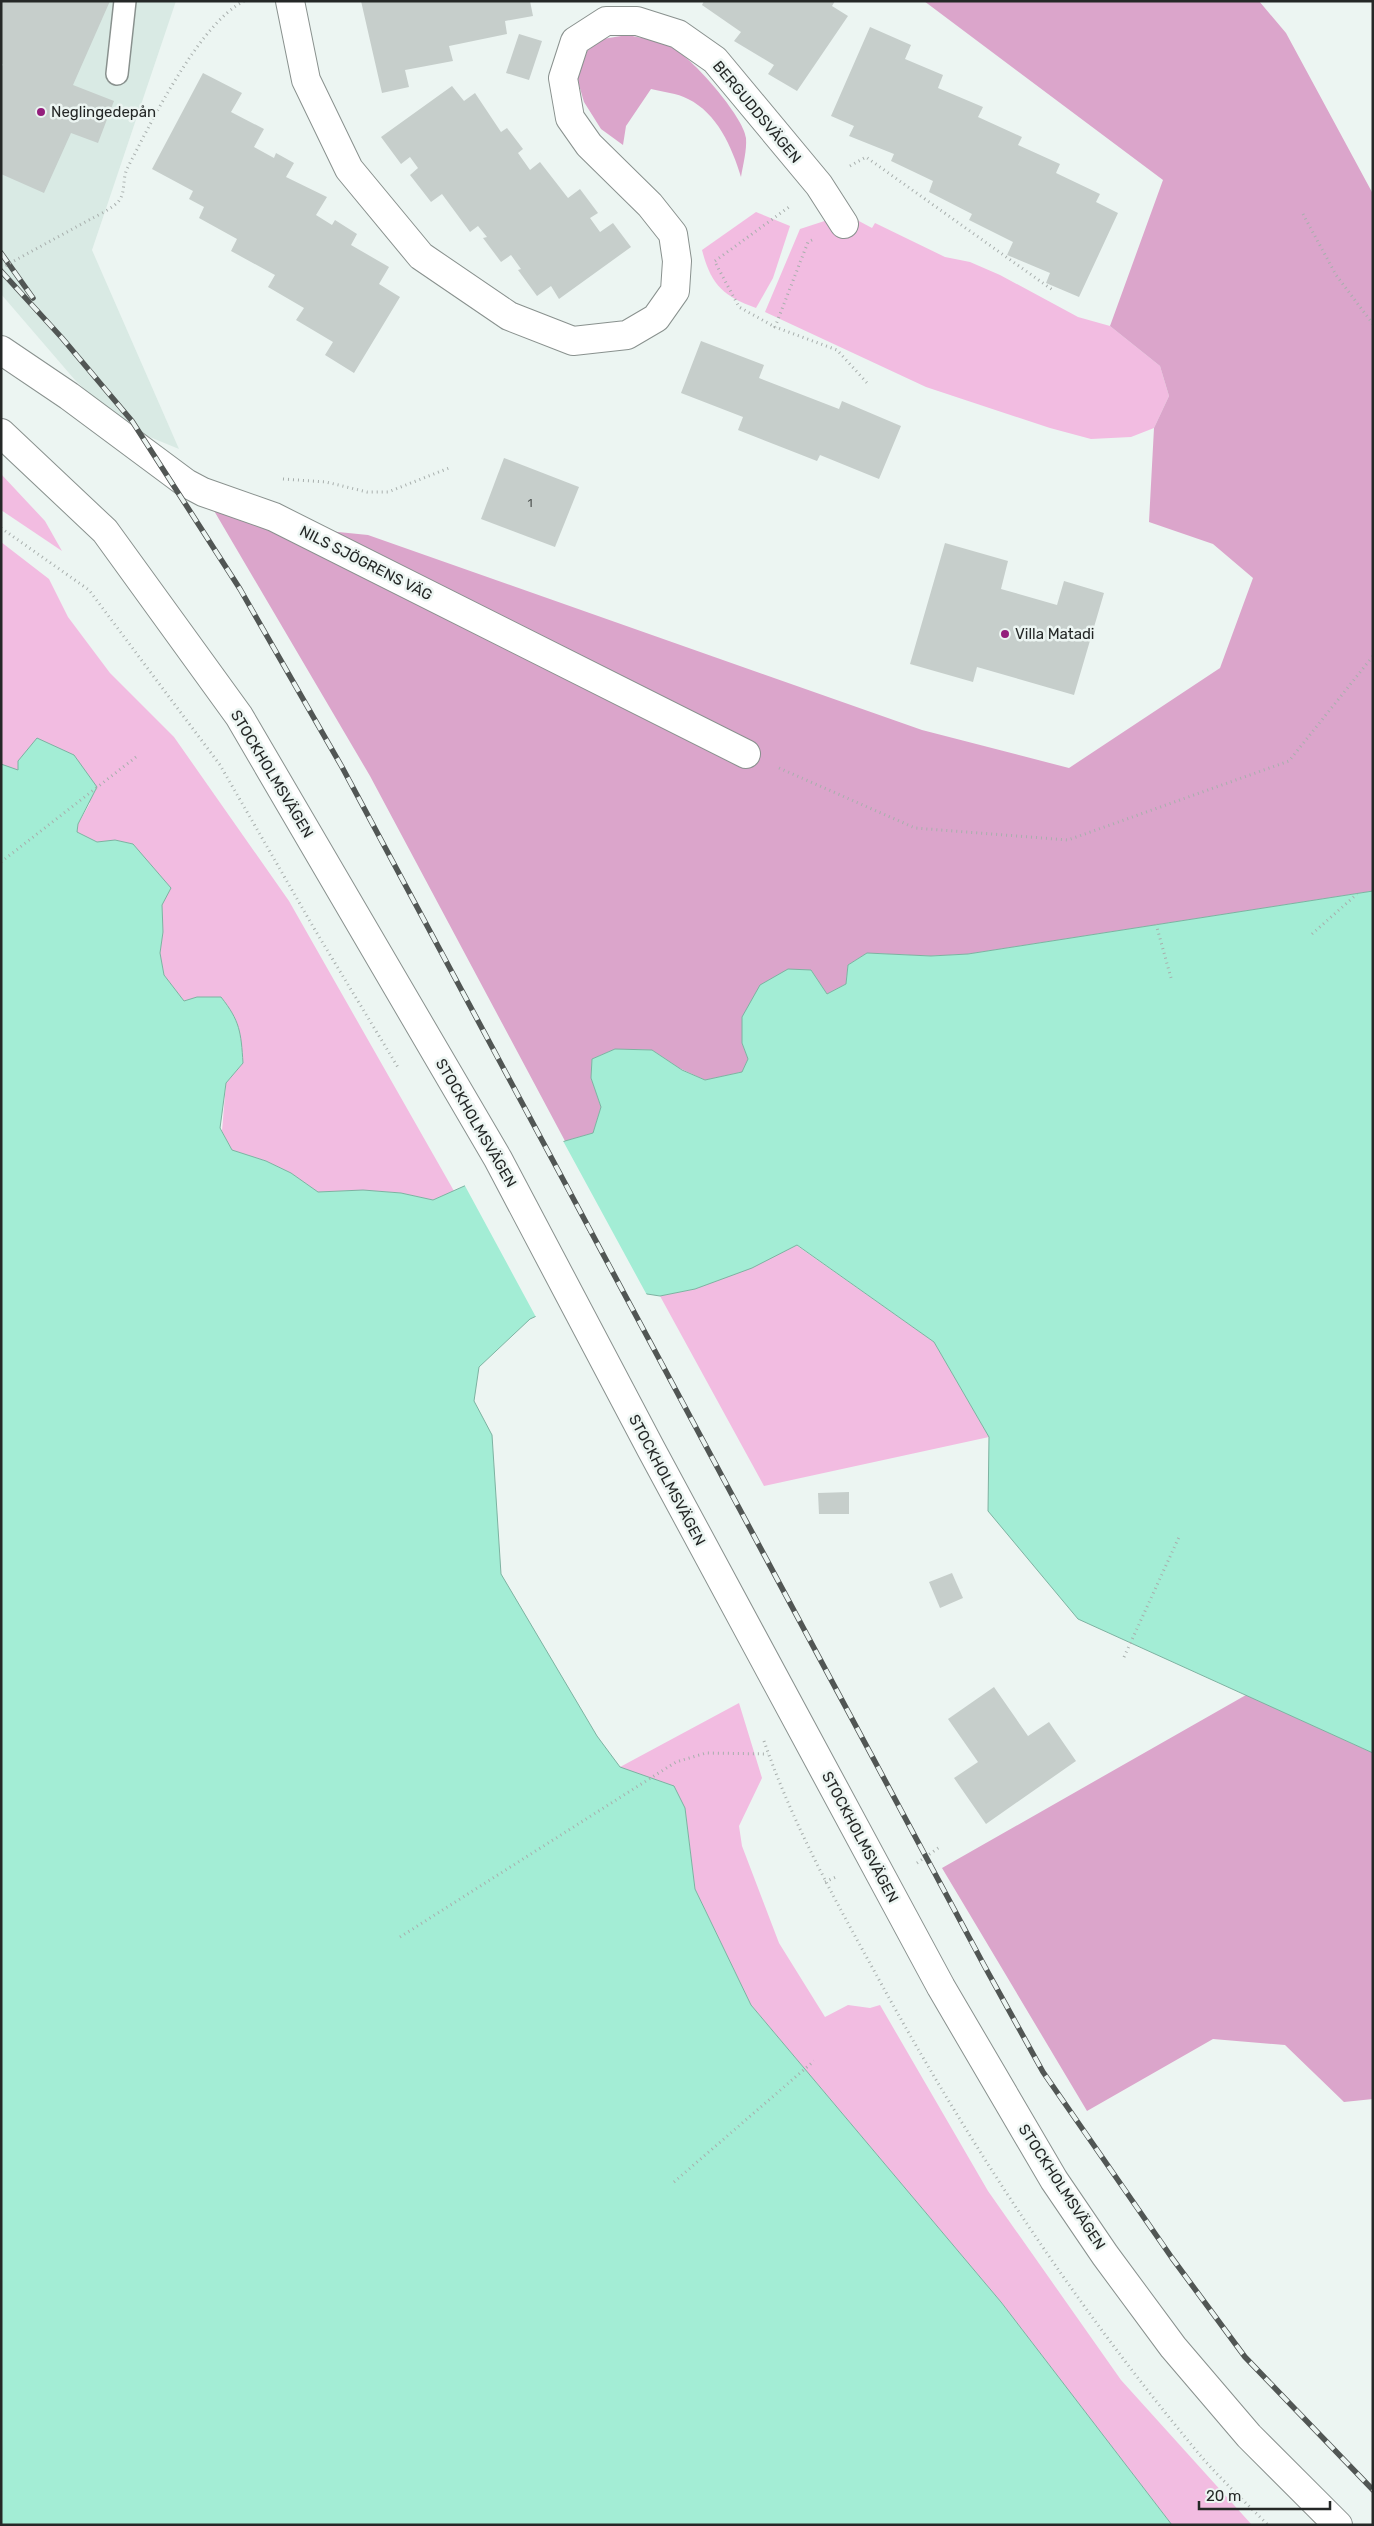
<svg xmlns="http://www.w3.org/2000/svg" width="1374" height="2526" viewBox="0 0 1374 2526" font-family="Rubik,sans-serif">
<rect width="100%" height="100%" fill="#ecf5f2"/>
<path fill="#d9eae4" d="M1,1h175l-84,249 87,199 -56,-23 -48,-46 -74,-86z"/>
<g fill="#f2bce1">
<path d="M756,212l34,14 -17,52 -17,30c-33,-12 -45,-23 -54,-58z"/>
<path d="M843,215l14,5 15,8 3,-5 70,34 25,5 30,13 78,42 32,9 50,40 9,30 -15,32 -23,9 -40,2 -41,-11 -124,-41 -161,-75 35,-83z"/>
<path d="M1,474l44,47 17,30 -61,-41z"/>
<path d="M1,542l48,37 19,38 42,56 64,64 115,164 165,290 -21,9 -32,-7 -38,-3 -45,2 -27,-19 -25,-12 -34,-11 -10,-19 4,-48 17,-20c-2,-31 -3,-42 -22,-66h-24l-13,4 -20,-26 -4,-22 3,-21 -1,-27 -11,-38 -18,-23 -18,-4 -18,2 -20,-10 1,-8 12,-21 -89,-39z"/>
<path d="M796,1245l138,97 55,95 -225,49 -104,-190 35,-7z"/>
<path d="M739,1703l23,75 -23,48 3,20 37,97 46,74 23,-12 22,3 10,-3 108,186 133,189 131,145h-80l-171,-223 -250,-297 -56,-116 -10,-81 -65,-41z"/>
</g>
<g fill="#dba5cb">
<path d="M924,1h335l27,32 87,161v697l-405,63 -37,2 -64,-3 -19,12 -2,19 -19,10 -16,-24 -69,73 6,16 -6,13 -37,8 -26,-12 -27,-18 -37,-1 -23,10 -1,19 10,29 -8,26 -28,8 -195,-365 -167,-284 45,31 120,12 554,195 147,38 151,-100 33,-90 -40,-34 -64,-22 5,-94 15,-32 -9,-30 -50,-40 53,-146z"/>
<path d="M627,35c15,3 30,5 44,12 20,9 73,70 75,91 1,12 -3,27 -5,39 -9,-30 -24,-64 -53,-78 -11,-6 -25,-7 -37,-10l-25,37 -3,19 -22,-16 -17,-27 -7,-24 10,-27 16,-12z"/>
<path d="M1246,1695l127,58v346l-29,3 -59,-57 -72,-6 -126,72 -145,-243z"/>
</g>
<path fill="#a3edd5" stroke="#7db2a1" d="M37,738l37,17 23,32 -19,37 -1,8 20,10 18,-2 18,4 38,44 -9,17 1,27 -3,21 4,22 20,26 13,-4h24c19,24 20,35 22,66l-17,20 -6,45 12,22 34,11 25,12 27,19 45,-2 38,3 32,7 132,-59 28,-8 8,-26 -10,-29 1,-19 23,-10 37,1 30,20 23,10 37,-8 6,-13 -6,-16v-26l18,-32 28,-16 23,1 16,24 19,-10 2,-19 19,-12 64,3 37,-2 405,-63v862l-295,-134 -90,-108 1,-74 -55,-95 -137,-97 -45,23 -57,21 -35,7 -39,-6 -41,6 -50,23 -51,48 -5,34 18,34 9,139 96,162 23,31 54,19 11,22 10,81 56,116 250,297 171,223h-1171v-1761l17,6v-9z"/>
<path fill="#ecf5f2" d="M562,1139l86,158 -27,-4 -40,5 -44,21 -73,-135z"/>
<g fill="#c6cecb">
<path d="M1,1h109l-37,84 41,16 -16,42 -27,-10 -27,60 -43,-19v-105l2,-5h-2z"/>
<path d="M361,1h169l3,15 -28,5 2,13 -58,12 4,15 -48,9 4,17 -27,6z"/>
<path d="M704,1h131l-3,5 16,10 -51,75 -29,-17 6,-9 -40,-24 7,-9 -39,-27z"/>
<path d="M870,27l41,18 -6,14 38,16 -5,13 45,19 -5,10 44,20 -4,8 42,19 -4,9 44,21 -4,8 22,11 -39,84 -33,-14 4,-10 -43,-18 6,-13 -44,-22 3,-6 -43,-22 4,-11 -42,-20 3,-7 -45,-18 5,-10 -23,-10z"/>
<path d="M519,34l23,7 -13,39 -23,-7z"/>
<path d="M203,73l39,20 -11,19 33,17 -10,18 20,11 2,-5 18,10 -8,14 41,20 -11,18 16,10 3,-5 22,14 -6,11 38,22 -10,17 21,13 -46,76 -29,-18 8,-13 -37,-22 8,-12 -36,-21 7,-12 -44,-24 6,-12 -38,-21 5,-11 -15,-8 4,-8 -41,-22z"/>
<path d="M452,86l12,15 11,-8 26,39 6,-4 16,21 -5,4 12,17 10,-8 28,36 12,-9 18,24 -8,5 10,14 13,-9 18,24 -72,52 -8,-13 -14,10 -19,-26 3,-1 -10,-14 -10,7 -18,-24 4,-1 -9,-11 -8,6 -28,-38 -11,8 -21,-27 8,-7 -8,-11 -9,7 -20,-27z"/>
<path d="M701,341l63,24 -5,13 80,31 3,-8 59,25 -22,53 -59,-24 -3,6 -79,-31 5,-13 -62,-24z"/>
<path d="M504,458l75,29 -24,60 -74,-28z"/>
<path d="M945,543l63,18 -7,28 56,16 7,-24 40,12 -30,102 -97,-28 -4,15 -63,-18z"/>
<path d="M849,1492v22h-30l-1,-21z"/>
<path d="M952,1573l11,25 -23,10 -11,-26z"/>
<path d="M994,1687l34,49 21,-14 27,39 -90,63 -32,-46 24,-16 -30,-43z"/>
</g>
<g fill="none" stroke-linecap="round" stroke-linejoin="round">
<defs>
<path id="lane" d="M117,74l8,-73"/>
<g id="street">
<path d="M290,1l16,79 43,89 72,87 88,60 64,25 54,-6 29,-17 19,-27 2,-30 -4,-27 -23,-29 -61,-60 -19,-27 -7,-40 12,-37 31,-20h31l41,13 37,26 104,125 25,39"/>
<path d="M1,350l68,46 117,87 17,9 71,25 472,237"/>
</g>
<path id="secondary" d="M1,433l104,98 134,185 259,443 153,290 290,538 113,193 51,75 68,92 76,89 89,89"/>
</defs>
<use href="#lane" stroke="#89918e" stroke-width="24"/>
<use href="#street" stroke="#89918e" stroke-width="30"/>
<use href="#secondary" stroke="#89918e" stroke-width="30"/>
<g stroke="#a8afad" stroke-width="3" stroke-dasharray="1 4" stroke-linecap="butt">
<path d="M850,166l16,-9 188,134"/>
<path d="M1303,214l33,61 37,49"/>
<path d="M89,220c9,-5 21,-10 29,-18 8,-9 4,-22 9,-33 23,-45 72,-145 117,-168"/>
<path d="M812,240l-4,2 -33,85 62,23 32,35"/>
<path d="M715,261l74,-54"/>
<path d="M716,264l23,43 36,20"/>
<path d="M283,479l43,3 41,10h21l61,-24"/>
<path d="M1,528l88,62 131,175 95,165 84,139"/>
<path d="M779,768l136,60 153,12 221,-79 84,-105"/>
<path d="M1,862l135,-105"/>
<path d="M1156,924l15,54"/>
<path d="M1312,934l45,-40"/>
<path d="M1124,1657l55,-120"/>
<path d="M764,1741c31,89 74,164 119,246 92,167 199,328 322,474 20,22 42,43 63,64"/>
<path d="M917,1863l24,-17"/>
<path d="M825,1882l13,-6"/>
<path d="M400,1937l276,-175 30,-9 62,1"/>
<path d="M674,2182l140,-121"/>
</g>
<use href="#lane" stroke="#fff" stroke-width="21"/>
<use href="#street" stroke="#fff" stroke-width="28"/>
<use href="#secondary" stroke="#fff" stroke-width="28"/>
<defs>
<g id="rail">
<path d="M1,253l32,45"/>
<path d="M1,271l61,67 70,83 108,168 102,178 643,1200 58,105 129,186 73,99 128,133"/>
</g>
</defs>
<use href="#rail" stroke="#515654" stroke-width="5.5"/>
<use href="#rail" stroke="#ecf5f2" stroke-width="4" stroke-dasharray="11" stroke-linecap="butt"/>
<path stroke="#a8afad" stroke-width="3" stroke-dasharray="1 4" stroke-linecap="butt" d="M1,268l88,-48"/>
</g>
<g fill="#941e7c" stroke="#ecf5f2" stroke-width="2">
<circle cx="41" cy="112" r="5"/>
<circle cx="1005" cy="634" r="5"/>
</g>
<g text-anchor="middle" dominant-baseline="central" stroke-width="5" stroke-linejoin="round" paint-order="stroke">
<g font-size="12" fill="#4d5250">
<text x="530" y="503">1</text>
</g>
<g font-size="15" fill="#252827" stroke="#ecf5f2" text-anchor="start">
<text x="51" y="112">Neglingedepån</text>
<text x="1015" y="634">Villa Matadi</text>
</g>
<g font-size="15" fill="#252827" stroke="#ecf5f2">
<text transform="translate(757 112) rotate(50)">BERGUDDSVÄGEN</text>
<text transform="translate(366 563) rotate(27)">NILS SJÖGRENS VÄG</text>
<text transform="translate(272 774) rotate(59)">STOCKHOLMSVÄGEN</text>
<text transform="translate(476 1123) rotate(60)">STOCKHOLMSVÄGEN</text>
<text transform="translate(667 1480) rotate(62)">STOCKHOLMSVÄGEN</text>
<text transform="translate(860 1837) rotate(62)">STOCKHOLMSVÄGEN</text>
<text transform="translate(1062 2187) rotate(57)">STOCKHOLMSVÄGEN</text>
</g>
</g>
<rect width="1374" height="2526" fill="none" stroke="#252827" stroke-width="5"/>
<path d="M1199 2501v8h131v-8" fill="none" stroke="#252827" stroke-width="2.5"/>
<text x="1206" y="2501" font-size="15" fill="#252827" stroke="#ecf5f2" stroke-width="4" paint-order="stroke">20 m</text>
</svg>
